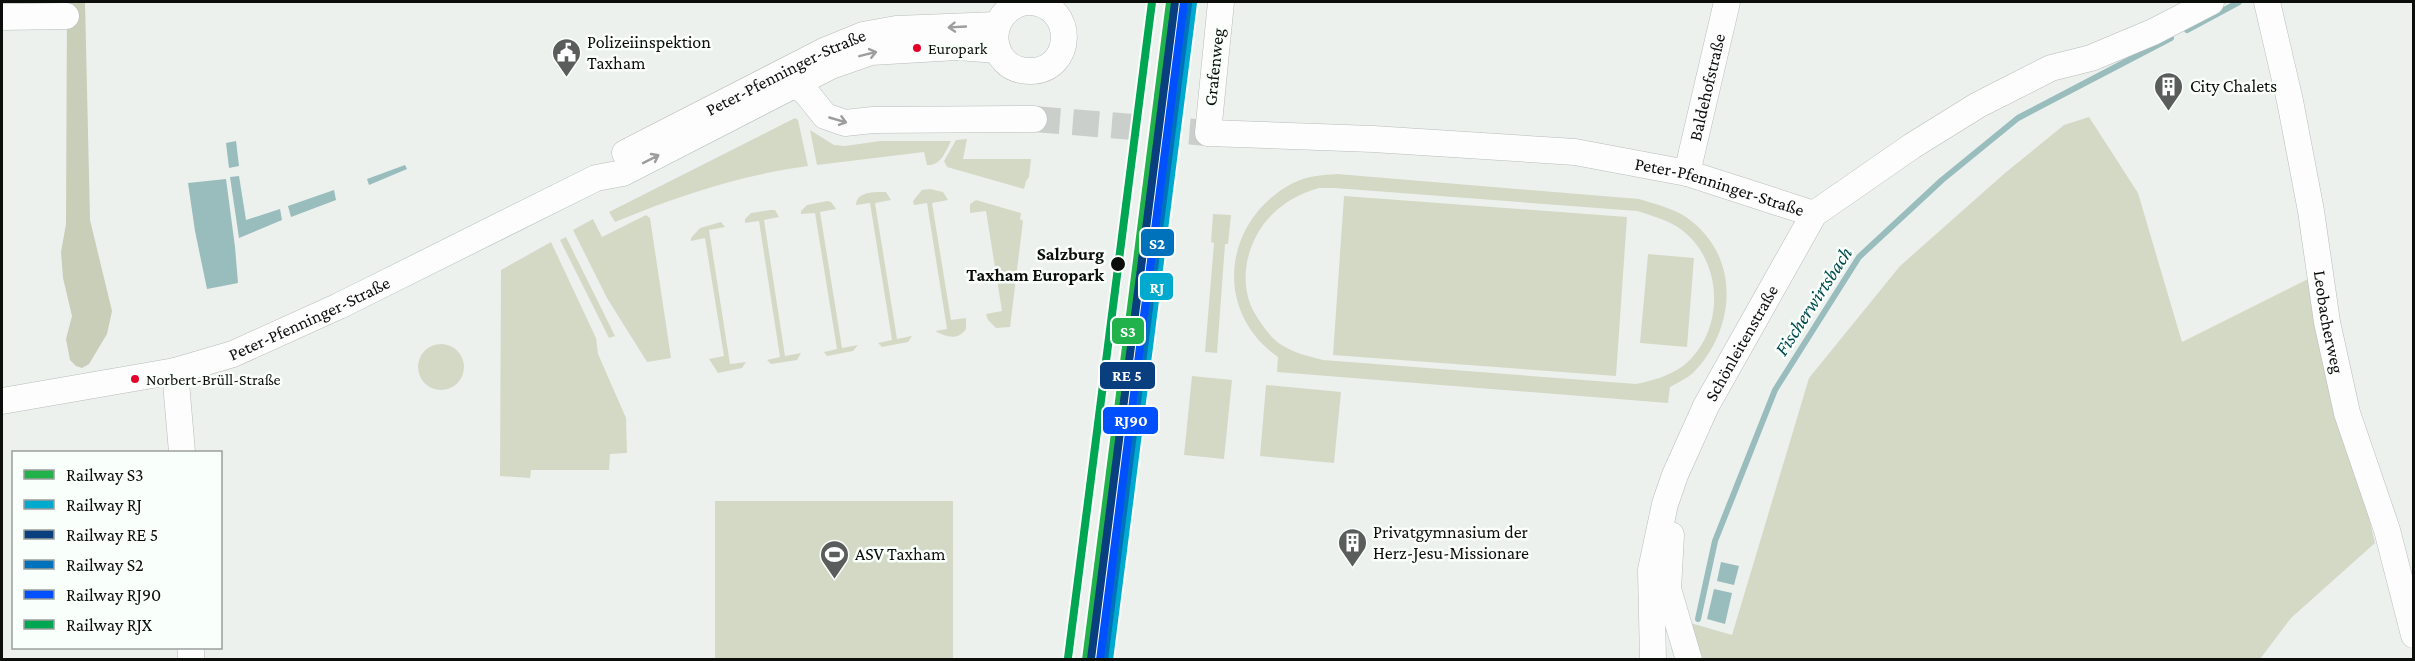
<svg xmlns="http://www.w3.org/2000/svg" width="2415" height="661" viewBox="0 0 2415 661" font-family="'Crimson Pro',serif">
<rect width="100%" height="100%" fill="#ecf1ee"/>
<g fill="#d4d9c6" fill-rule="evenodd">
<path d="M2089,117l49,76 44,149 130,-65 63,266 -84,75 -31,41h-562l-11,-37 45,13 77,-257 91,-112 105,-93 59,-48z"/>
<path d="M795,118l3,2 10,46c-67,9 -131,30 -193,56l-6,-10z"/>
<path d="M810,130l24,15 11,1 35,-5h71c-5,10 -10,25 -24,24l-3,-13 -107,13z"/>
<path d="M967,139l-4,20h68l-2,18 -3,4 -2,8 -77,-22 -3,-6 12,-21z"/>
<path d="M1337,174l302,25c16,5 33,9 47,18 55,38 51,111 7,156 -7,6 -16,10 -23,14l-2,16 -391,-31 1,-15c-66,-46 -55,-137 15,-174 14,-7 29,-8 44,-9zM1319,188h16l302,23c13,4 27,8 39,15 48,30 51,105 7,140 -14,10 -31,15 -47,18l-313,-24c-16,-4 -29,-7 -43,-16 -11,-8 -19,-20 -26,-32 -19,-35 -4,-83 28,-106 11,-9 24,-14 37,-18z"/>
<path d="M930,189l13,3 5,8 -16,3 19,117 15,-2v11c-8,12 -20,8 -31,2l12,-2 -20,-126 -13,2 -1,-4 9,-11z"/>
<path d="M886,192l5,8 -16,3 22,136 15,-3 -4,6 -26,5 -4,-4 14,-3 -22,-137 -14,2c1,-14 18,-13 30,-13z"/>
<path d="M1344,196l283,21 -11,159 -283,-21z"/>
<path d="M976,200l45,13 -1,6 3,2 -13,106 -14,1 -8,-8 -2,-6 16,-3 -16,-100 -16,2v-9z"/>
<path d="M827,201l4,1 5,7 -16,3 22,136 16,-3 -5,6 -26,5 -3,-4 13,-3 -22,-136 -14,1v-3l6,-6z"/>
<path d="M770,210h5l4,7 -15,3 21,136 16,-3 -4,7 -26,4 -4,-4 13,-3 -21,-136 -14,2v-4l6,-6z"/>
<path d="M1213,214l18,1 -3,29h-3l-8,109 -12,-1 9,-109 -3,-1z"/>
<path d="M646,215l4,3 21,140 -24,4 -40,-64 -34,-68 20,-11 9,18z"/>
<path d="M721,222l4,5 -16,3 21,134 16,-2 -4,6 -24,5 -9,-14 15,-3 -19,-118 -14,3v-3l9,-10z"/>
<path d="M566,237l49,99 -6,2 -49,-98z"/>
<path d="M551,242l45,96 2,16 28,64 1,35 -17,1 -1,16h-78l-1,8 -30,-2 1,-206z"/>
<path d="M1648,254l46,4 -7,89 -47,-4z"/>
<circle cx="441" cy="367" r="23"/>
<path d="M1192,376l40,4 -8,79 -40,-4z"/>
<path d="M1266,385l75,7 -7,71 -74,-7z"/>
<rect x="715" y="501" width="238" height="158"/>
</g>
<path fill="#c8ceb8" d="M67,2h18l5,218 22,91 -5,23 -18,30 -7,4 -6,-2 -6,-6 -4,-21 6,-23 -9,-38 -2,-26 5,-28z"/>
<g fill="#99bcbd">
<path d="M236,141l3,25 -10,2 -3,-25z"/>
<path d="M405,165l2,4 -38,16 -2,-6z"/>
<path d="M239,176l7,44 34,-11 2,11 -43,18 -9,-61z"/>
<path d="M226,179l9,68 3,36 -31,6 -12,-58 -7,-48z"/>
<path d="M334,190l2,10 -45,17 -3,-11z"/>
<path d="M1721,562l18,4 -5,19 -17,-4z"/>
<path d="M1714,589l18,4 -7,31 -18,-5z"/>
</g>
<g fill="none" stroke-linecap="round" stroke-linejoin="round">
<g stroke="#99bcbd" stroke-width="6">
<path d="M2187,30l52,-28"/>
<path d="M1698,619l17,-78 60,-151 84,-133 83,-77 76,-62 153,-80"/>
</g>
<path stroke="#cacfcc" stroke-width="26" stroke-dasharray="26 13" stroke-linecap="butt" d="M1034,119l174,14"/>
<defs>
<g id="minor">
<path d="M1027,2c-44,7 -41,69 3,69 44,0 46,-65 1,-69"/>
<path id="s1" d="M1221,2l-13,131 165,6 202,13 112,21 127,41"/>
<path id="s2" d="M2267,2l23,99 21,110 16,111 20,91 40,117 27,105"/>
<path d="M2,17l64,-1"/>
<path d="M793,86l11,4 21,26 20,7 28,-3 161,-1"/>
<path id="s3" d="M625,153l199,-102 39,-16 33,-6 101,-4"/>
<path id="s4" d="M1687,173l40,-171"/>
<path d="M175,371l7,81"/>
<path id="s5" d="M2,401l173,-30 58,-17 106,-48 257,-128 27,-5 208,-107 40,-14 86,-5 41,3"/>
<path d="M1671,535l-3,54 21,71"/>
<path d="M191,648v12"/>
<path id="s6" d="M1653,660l-2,-90 14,-66 10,-29 31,-69 108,-192 98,-68 66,-41 73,-37 40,-10 62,-26 58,-30"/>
</g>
</defs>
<use href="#minor" stroke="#b8bcba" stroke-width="27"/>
<use href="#minor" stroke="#fcfdfc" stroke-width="26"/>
<defs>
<path id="rail-1" d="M1086,660l84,-658"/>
<path id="rail-2" d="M1109,660l84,-657"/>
<path id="rail-3" d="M1091,659l84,-657"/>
<path id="rail-4" d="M1104,660l84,-656"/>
<path id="rail-5" d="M1100,660l84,-658"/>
<path id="rail-6" d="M1068,658l84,-656"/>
</defs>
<use href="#rail-1" stroke="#f9fffb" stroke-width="12"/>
<use href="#rail-2" stroke="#f9fffb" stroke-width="12"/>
<use href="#rail-3" stroke="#f9fffb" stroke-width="12"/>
<use href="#rail-4" stroke="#f9fffb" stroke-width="12"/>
<use href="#rail-5" stroke="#f9fffb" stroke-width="12"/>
<use href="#rail-6" stroke="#f9fffb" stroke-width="12"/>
<use href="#rail-1" stroke="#22b24c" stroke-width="8"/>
<use href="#rail-2" stroke="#00a9ce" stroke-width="8"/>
<use href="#rail-3" stroke="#093f7f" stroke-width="8"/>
<use href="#rail-4" stroke="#0072bc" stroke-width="8"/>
<use href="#rail-5" stroke="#0050ff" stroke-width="8"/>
<use href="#rail-6" stroke="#00a651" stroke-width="8"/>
</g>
<defs><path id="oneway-shaft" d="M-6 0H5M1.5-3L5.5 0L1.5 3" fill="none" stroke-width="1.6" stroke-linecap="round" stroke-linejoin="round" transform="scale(1.5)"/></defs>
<g stroke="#9c9d9c">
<use href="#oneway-shaft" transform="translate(957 27) rotate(177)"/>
<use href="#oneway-shaft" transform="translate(868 54) rotate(-14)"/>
<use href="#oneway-shaft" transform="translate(838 120) rotate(16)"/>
<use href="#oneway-shaft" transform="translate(651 159) rotate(-27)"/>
</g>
<defs>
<symbol id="civic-pin" viewBox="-11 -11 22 30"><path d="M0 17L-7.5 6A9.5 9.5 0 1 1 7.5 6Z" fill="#5a5d5b" stroke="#f9fffb"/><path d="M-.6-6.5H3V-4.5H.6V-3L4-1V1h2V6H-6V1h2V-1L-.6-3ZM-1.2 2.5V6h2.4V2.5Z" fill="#fff"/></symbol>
<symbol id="building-pin" viewBox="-11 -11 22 30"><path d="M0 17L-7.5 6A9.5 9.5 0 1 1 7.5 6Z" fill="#5a5d5b" stroke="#f9fffb"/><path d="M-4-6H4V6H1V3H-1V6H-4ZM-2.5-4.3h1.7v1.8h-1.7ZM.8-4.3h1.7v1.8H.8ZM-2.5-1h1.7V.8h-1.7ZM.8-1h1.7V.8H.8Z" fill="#fff"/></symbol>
<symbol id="stadium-pin" viewBox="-11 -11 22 30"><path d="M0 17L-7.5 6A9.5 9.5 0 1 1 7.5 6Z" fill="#5a5d5b" stroke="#f9fffb"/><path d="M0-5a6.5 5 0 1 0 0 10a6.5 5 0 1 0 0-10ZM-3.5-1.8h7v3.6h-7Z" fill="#fff"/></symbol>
</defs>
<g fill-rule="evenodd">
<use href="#civic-pin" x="550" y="36" width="33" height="45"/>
<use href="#building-pin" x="2152" y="70" width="33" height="45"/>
<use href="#building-pin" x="1336" y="526" width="33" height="45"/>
<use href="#stadium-pin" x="818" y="538" width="33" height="45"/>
</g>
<g fill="#e4002b" stroke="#f9fffb" stroke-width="2">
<circle cx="917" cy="48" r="5"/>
<circle cx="135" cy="379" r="5"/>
</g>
<circle fill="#0c0e0c" stroke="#f9fffb" stroke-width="2" cx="1118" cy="264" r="8"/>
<g text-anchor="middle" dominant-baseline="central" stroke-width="5" stroke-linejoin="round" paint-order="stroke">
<g font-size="16" fill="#0c0e0c" stroke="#f9fffb" text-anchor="start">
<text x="928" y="48">Europark</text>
<text x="146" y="379">Norbert-Brüll-Straße</text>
</g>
<g font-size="18" fill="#0c0e0c" stroke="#f9fffb" text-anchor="start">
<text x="587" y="42">Polizeiinspektion<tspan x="587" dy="21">Taxham</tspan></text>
<text x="2190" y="86">City Chalets</text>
<text x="1373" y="532">Privatgymnasium der<tspan x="1373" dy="21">Herz-Jesu-Missionare</tspan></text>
<text x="855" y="554">ASV Taxham</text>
</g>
<g font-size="18" fill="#0c0e0c" stroke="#f9fffb">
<text transform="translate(1214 67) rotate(-84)">Grafenweg</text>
<text stroke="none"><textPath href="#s3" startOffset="180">Peter-Pfenninger-Straße</textPath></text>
<text stroke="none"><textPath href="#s4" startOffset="88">Baldehofstraße</textPath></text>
<text stroke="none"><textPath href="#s1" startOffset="648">Peter-Pfenninger-Straße</textPath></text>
<text stroke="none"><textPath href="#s5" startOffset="320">Peter-Pfenninger-Straße</textPath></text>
<text stroke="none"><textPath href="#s2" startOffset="326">Leobacherweg</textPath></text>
<text stroke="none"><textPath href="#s6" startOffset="336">Schönleitenstraße</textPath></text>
</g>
<g font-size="18" font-weight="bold" fill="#0c0e0c" stroke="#f9fffb" text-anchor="end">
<text x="1104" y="254">Salzburg<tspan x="1104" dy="21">Taxham Europark</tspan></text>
</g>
<g font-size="20" font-style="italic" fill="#004b4e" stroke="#f9fffb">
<text transform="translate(1813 301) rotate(-57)">Fischerwirtsbach</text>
</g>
</g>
<g stroke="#f9fffb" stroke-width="2">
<rect x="1140" y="228" width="35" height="29" rx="6" fill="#0072bc"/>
<rect x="1139" y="272" width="35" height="29" rx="6" fill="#00a9ce"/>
<rect x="1111" y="317" width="34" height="28" rx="6" fill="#22b24c"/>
<rect x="1099" y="361" width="57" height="29" rx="6" fill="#093f7f"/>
<rect x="1102" y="406" width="57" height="29" rx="6" fill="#0050ff"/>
</g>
<g font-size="16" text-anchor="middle" font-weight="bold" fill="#fff">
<text x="1157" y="249">S2</text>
<text x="1157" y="293">RJ</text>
<text x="1128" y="337">S3</text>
<text x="1127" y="381">RE 5</text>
<text x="1131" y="426">RJ90</text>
</g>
<rect width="2415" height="661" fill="none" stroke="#0c0e0c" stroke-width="6"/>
<rect x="12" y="451" width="210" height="198" fill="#f9fffb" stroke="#9a9f9b" stroke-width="1.5"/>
<rect x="24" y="470" width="30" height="9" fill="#22b24c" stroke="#9a9f9b" stroke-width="1.5"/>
<text x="66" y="481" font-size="18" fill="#0c0e0c">Railway S3</text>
<rect x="24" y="500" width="30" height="9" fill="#00a9ce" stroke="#9a9f9b" stroke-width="1.5"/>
<text x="66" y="511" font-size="18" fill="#0c0e0c">Railway RJ</text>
<rect x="24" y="530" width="30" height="9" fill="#093f7f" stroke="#9a9f9b" stroke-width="1.5"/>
<text x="66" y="541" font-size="18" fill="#0c0e0c">Railway RE 5</text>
<rect x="24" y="560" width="30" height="9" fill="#0072bc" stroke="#9a9f9b" stroke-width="1.5"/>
<text x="66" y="571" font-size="18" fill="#0c0e0c">Railway S2</text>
<rect x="24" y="590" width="30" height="9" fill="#0050ff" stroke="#9a9f9b" stroke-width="1.5"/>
<text x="66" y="601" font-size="18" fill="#0c0e0c">Railway RJ90</text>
<rect x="24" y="620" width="30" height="9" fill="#00a651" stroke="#9a9f9b" stroke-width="1.5"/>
<text x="66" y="631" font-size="18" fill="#0c0e0c">Railway RJX</text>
</svg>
